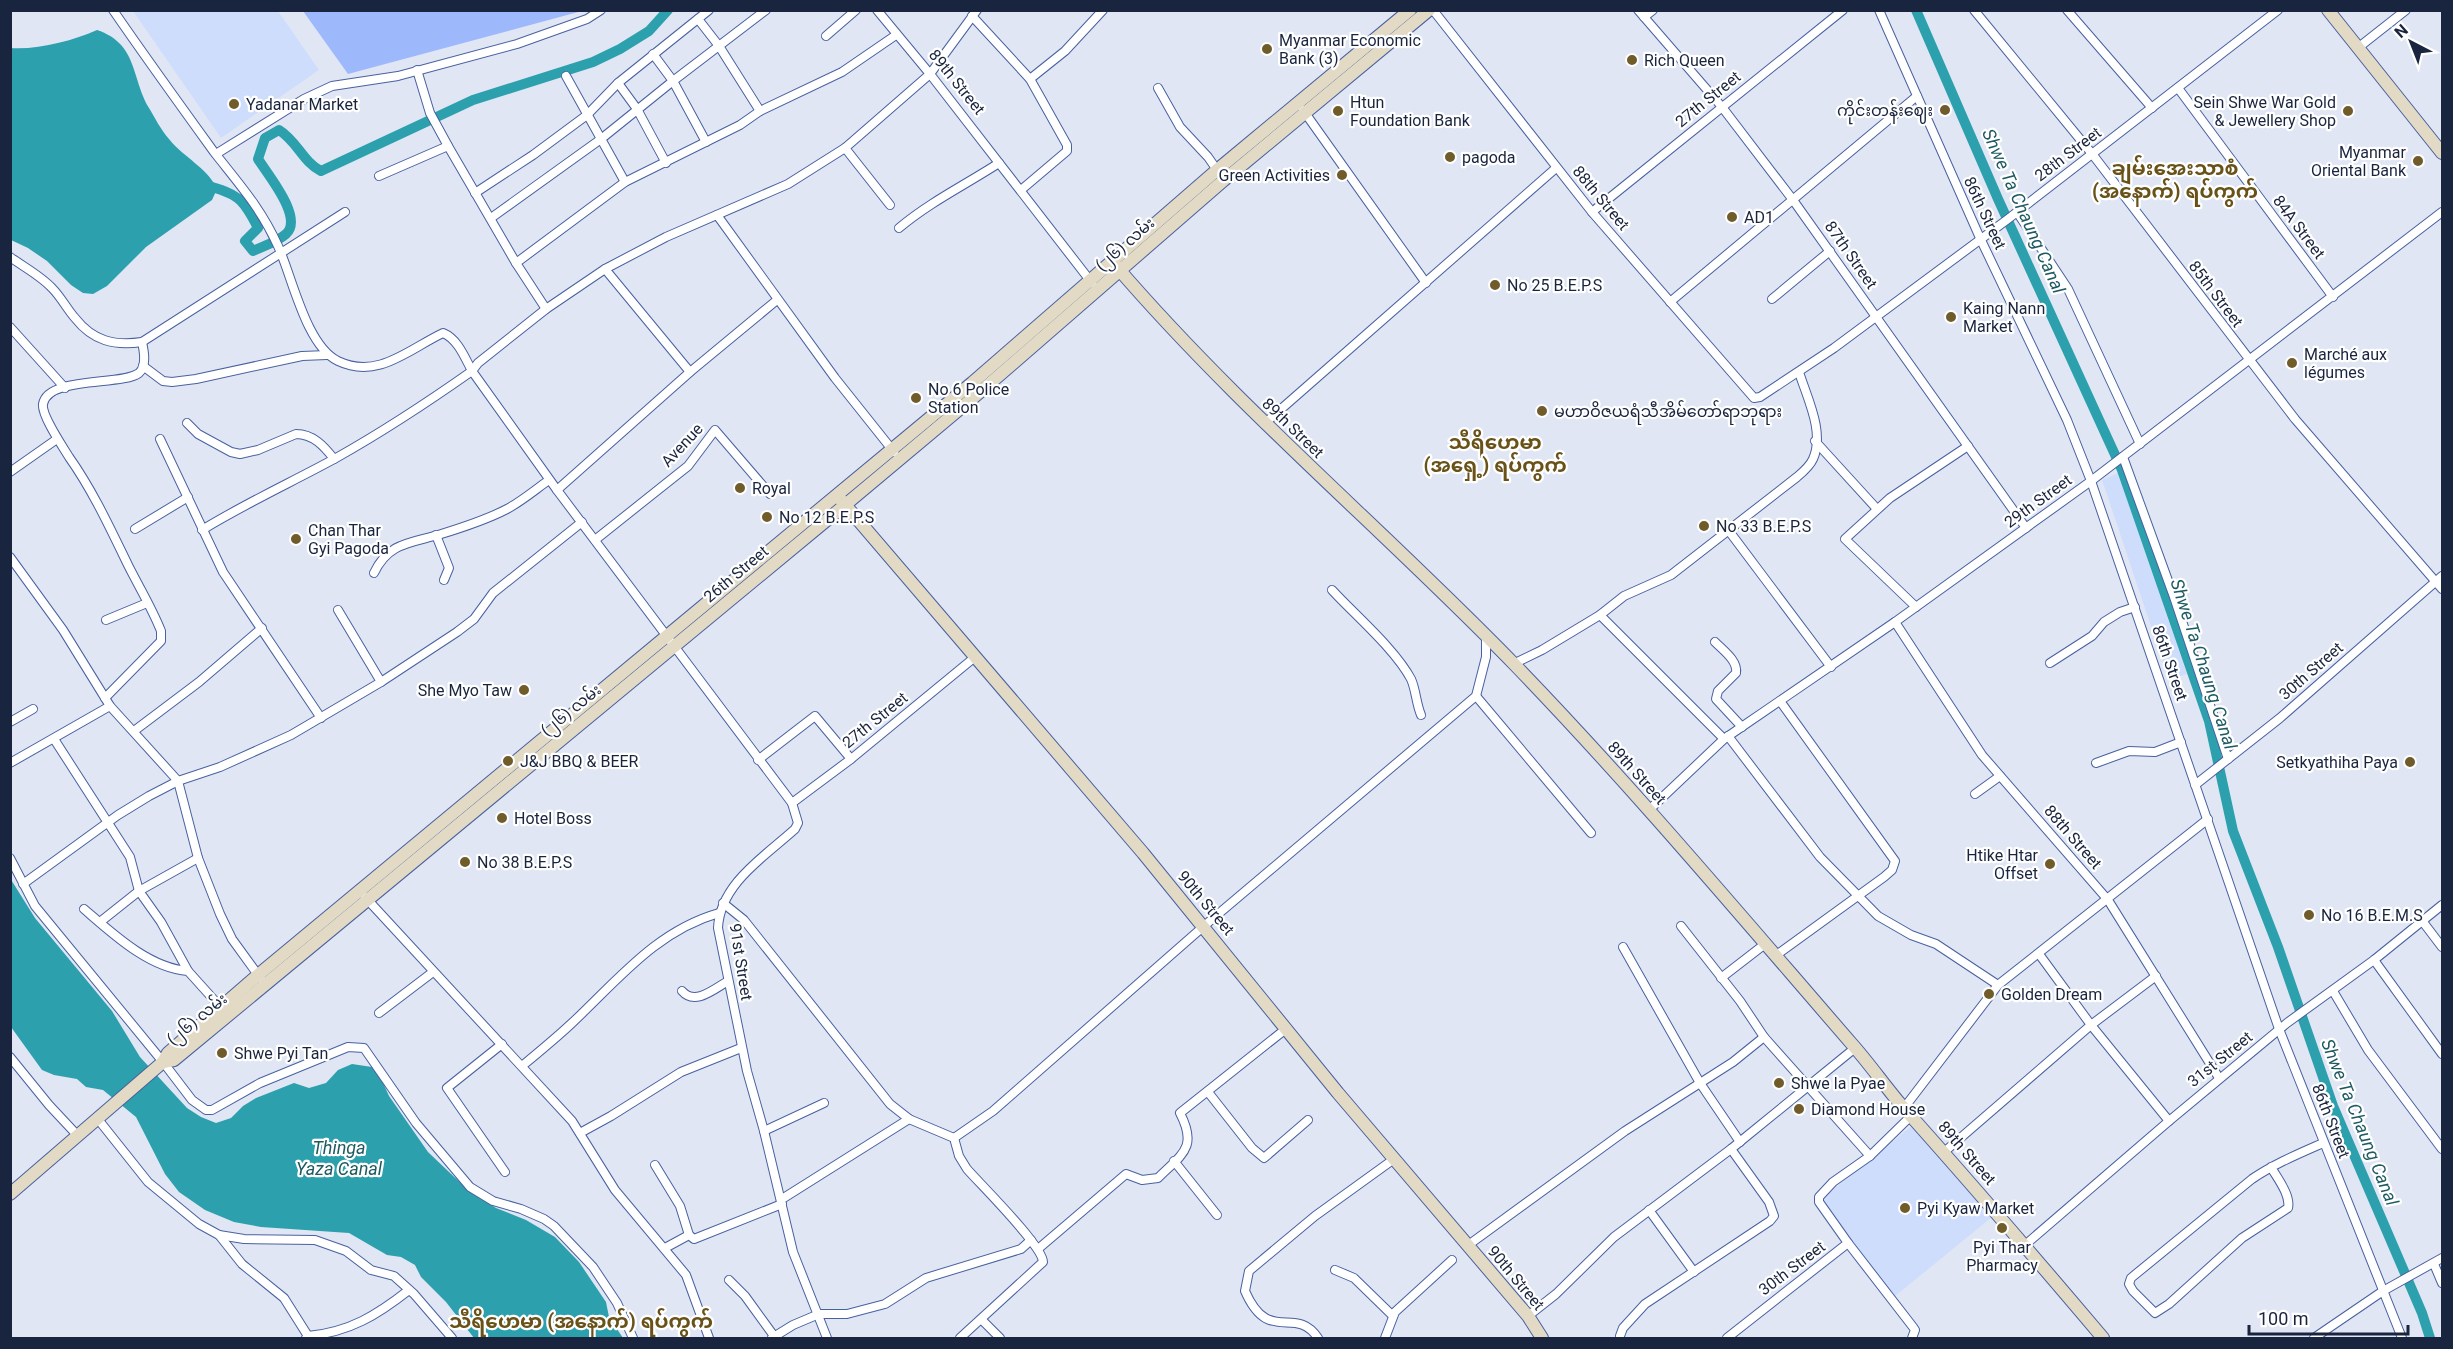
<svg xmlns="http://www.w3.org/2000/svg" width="2453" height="1349" viewBox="0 0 2453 1349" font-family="Roboto,'Noto Sans Myanmar',sans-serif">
<rect width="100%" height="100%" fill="#e0e6f4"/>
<g fill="#cfddfc">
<path d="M133,11h145l41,59 -98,68z"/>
<path d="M2118,473l69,201 -18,6 -67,-200z"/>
<path d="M1913,1125l79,92 -98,80 -74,-97z"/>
</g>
<path fill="#9db9fc" d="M303,11h279l-234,63z"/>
<g fill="#2ca0ad">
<path d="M97,30c41,14 34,47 52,78 6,10 12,22 20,31 15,19 38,28 48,50l-5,11 -66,47 -39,39 -14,8 -10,-1 -12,-8 -24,-24 -19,-13 -17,-8 -1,-192c28,2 62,-7 87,-18z"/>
<path d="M10,878l25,40 77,93 28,46 47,51 14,9 15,6 15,-5 12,-12 13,-8 38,-15 15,5 17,-5 12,-13 14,-6 20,3 8,9 9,20 39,56 41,39 27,17 30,12 29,17 24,25 27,40 3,15 14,21h-149l-28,-36 -25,-25 -6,-12 -14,-8 -14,-2 -38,-22 -88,-6 -27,-5 -29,-12 -26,-18 -14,-18 -29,-57 -33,-27 -17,-3 -9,-8 -23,-4 -12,-5 -31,-43z"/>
</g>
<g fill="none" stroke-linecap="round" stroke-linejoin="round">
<g stroke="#2ca0ad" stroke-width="10">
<path d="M1916,10l82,189 124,271 87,251 24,110 45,116 55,159 89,207 8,25"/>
<path d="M205,185c33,9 38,13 53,43l-13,13 8,10c11,-5 24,-9 33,-17 18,-16 -18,-59 -28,-75l7,-21 14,-8c18,11 24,32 42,41l152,-71 120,-38 27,-13 29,-18 19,-21"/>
</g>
<defs>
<g id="street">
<path d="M113,10c33,48 67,95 101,142 25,32 47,56 64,94 14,30 28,100 60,115 40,19 71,-12 105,-28 15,6 22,25 29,38 -44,31 -88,60 -136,87 -44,24 -90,45 -134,72"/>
<path d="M877,10l53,64 162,209"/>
<path d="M1433,10l159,202 162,186 6,-1 74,-49 174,-129 270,-209"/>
<path d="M1638,10l84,97 71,93 233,328"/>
<path d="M1879,10l101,228 87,182 24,61 188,548 123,309"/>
<path d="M1974,10l119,145 202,264 147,170"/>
<path d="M2067,10l85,98"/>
<path d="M972,16l58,63 37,66v6l-46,39"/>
<path d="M1644,17l9,-7"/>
<path d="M698,19l21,27 41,65"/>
<path d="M826,36l30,-26"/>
<path d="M2359,47l47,-37"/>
<path d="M653,54l20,27 33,61"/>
<path d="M417,70l13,43 18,33 68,117 30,46"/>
<path d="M566,76l59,106"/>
<path d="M1030,79l35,-28 38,-41"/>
<path d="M618,83l19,26 29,54"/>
<path d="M1158,88l22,39 28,30 16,23"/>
<path d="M2178,88l155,209"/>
<path d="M1303,110l123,173"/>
<path d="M845,148l45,57"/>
<path d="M216,154l88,-55 28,-13 66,-10 119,-32 70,-25 14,-9"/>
<path d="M379,176l69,-30"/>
<path d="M475,193l58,-38 54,-40 31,-32 91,-73"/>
<path d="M1592,212l251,-202"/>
<path d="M2017,212l51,77 72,155"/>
<path d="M717,215l118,163 59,74"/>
<path d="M491,218l110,-79 72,-58 93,-71"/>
<path d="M899,228c31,-26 66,-43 100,-65"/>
<path d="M10,257c14,10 31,19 42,31 9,9 15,21 23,30 18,23 39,28 67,24l203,-130"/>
<path d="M516,263l109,-81 115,-57 20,-14 82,-39 54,-37"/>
<path d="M605,269l85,103"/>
<path d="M1772,299l58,-48"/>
<path d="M1670,302l247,-206"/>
<path d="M10,327l55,61"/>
<path d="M143,366l20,15 9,1 24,-3 106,-23 25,-1"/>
<path d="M187,423l11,11 33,18 9,2 18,-4 38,-16c17,0 28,12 38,25"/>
<path d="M1264,424l292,-256"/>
<path d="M160,439l63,133 98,146"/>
<path d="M1815,441l62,68"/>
<path d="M2123,457l51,140 54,162"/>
<path d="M10,472l47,-33"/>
<path d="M557,490l133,-118 87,-72"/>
<path d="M135,529l53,-32"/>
<path d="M1729,531l102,136"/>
<path d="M436,535l13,33 -5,12"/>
<path d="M595,540l93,-74 27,-36 55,64"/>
<path d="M10,557l53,73 47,76 68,75 20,77 22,56 12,25 29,40"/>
<path d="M374,573c14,-30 36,-30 64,-38 23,-7 48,-15 69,-26 15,-8 29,-20 42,-29"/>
<path d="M1332,590c23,25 63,59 79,89 5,11 5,24 10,36"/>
<path d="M1916,607l-71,-68 45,-41 78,-52"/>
<path d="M338,610l43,72"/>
<path d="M1600,615l124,124"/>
<path d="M106,620l41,-17"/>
<path d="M1895,622l87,133 126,145 111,178"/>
<path d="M1715,642c9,9 23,19 21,31l-18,18 -2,8 26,28"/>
<path d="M2050,663l42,-27 12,-14 16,-10 15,-5"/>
<path d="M1513,664l29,-14 58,-35 24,-19 47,-21 126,-98c6,-5 13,-11 16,-18 12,-27 -6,-61 -14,-87"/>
<path d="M1476,696l115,137"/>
<path d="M105,698l56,-57v-10c-9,-23 -22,-44 -33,-66 -18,-37 -35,-74 -59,-108 -6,-10 -28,-42 -26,-53 5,-28 79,-18 96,-31 8,-7 5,-22 3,-31"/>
<path d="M10,722l23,-13"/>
<path d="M134,731l65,-49 63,-54"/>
<path d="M1728,736l92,121 58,59 33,19 25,9 62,41"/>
<path d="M54,739l76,118 9,34 22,31 27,49"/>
<path d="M758,760l57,-44 36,43"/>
<path d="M10,763l100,-57"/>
<path d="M2096,763l33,-12 26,1 26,-10"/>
<path d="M2195,785l85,-67 162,-142"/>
<path d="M1975,794l25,-18"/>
<path d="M792,803l59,-44 124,-102"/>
<path d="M1649,810l75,-71 171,-117 196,-141 351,-269"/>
<path d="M10,858l25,48 128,156 29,38 14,10h6l48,-27 88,-36 16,1 52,75 54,64 23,14 28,8 23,10 10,7 39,41 24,36 16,35"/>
<path d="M23,884l95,-69 31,-19 29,-15 42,-14 71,-32 90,-53 76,-50 17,-13 19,-26 89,-71"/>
<path d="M365,897l207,224 43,69 71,85 23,63"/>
<path d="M723,903l21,17 146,184 19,15 45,19 5,18 8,13c14,16 76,77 76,93l-83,76"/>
<path d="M84,909c29,25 65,59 104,62l36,40"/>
<path d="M100,922l39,-31 59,-33"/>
<path d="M2423,922l19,25"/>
<path d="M1681,926l59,75 24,36"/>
<path d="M1623,947l77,136 40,59"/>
<path d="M2039,954l52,71 78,96"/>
<path d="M1775,956l109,-79 8,-7 3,-9 -115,-160"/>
<path d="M2374,960l68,94"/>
<path d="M1721,978l44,-34"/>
<path d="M682,991c13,15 32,-2 46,-10"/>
<path d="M2333,991l35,59 74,99"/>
<path d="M379,1013l54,-41"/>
<path d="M502,1044l-55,44 58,84"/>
<path d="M10,1057l39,48 29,31"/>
<path d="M522,1066c17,-14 34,-28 50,-43 46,-43 84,-92 147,-110"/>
<path d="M1208,1092l44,56 12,10 44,-38"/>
<path d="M1904,1108l94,-123 210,-166"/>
<path d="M97,1118l51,64 51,42 20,11 25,4 71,1 31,11 25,19 23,6 20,18 38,44"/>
<path d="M764,1131l60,-28"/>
<path d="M580,1133l31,-17 70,-44 60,-24"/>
<path d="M954,1138l39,-27 211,-185 272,-230 10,-39v-20"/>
<path d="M1943,1153l148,-128 65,-49"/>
<path d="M1174,1161l43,54"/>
<path d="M655,1165l25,41 9,29"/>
<path d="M2271,1167c6,11 20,28 17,41l-46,30 -73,66 -14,9 -22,-22 -4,-7 2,-6 121,-99c22,-15 46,-25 71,-36"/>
<path d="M782,1199l127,-80"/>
<path d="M1649,1210l45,62"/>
<path d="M219,1235l23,29 42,34 24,38 -2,2"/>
<path d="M1848,1243l65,84 2,3 -3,8"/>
<path d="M2025,1245l144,-124 118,-98 87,-63 68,-55"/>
<path d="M1467,1246l158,-115 108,-69 31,-25 106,119"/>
<path d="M665,1248l24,-13 5,4 88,-35"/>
<path d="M1038,1249l88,-75 16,6 16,-2c24,-24 40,-30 22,-65l107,-85"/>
<path d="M2434,1264l8,19"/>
<path d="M1335,1270l19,8 39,38"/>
<path d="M729,1280l16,16 29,40"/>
<path d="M1528,1316l28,-22 58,-57 117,-88 124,-101"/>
<path d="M982,1320l18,18"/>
<path d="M308,1336c42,-4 69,-21 101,-46"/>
<path d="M1620,1336l3,-8 22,-24 125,-83 4,-5 -5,-14 -38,-53"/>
<path d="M772,1338l21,-13 26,-11h28l38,-10 41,-26 95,-29 10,-9"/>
<path d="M827,1338l-34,-86 -29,-121 -17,-60 -29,-143c2,-44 46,-71 77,-99l3,-6 -6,-20 -235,-313 -85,-119 6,-8 68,-54 59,-40 61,-32 122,-53 57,-36 85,-74 47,-64"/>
<path d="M1318,1338c-23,-34 -49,8 -73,-47l4,-20 66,-55 79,-57"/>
<path d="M1385,1338l10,-26 57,-52"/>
<path d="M1727,1338l121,-95 -29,-41v-5l14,-15 37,-26 42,-41"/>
<path d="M2314,1338l69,-47 59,-33"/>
</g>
<g id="secondary">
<path d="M2328,10l114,143"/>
<path d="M1116,266c123,143 268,264 399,399 117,121 226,251 336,378 18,20 33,42 51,63 68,76 135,154 201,232"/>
<path d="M841,500l302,353 195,240 190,223 14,22"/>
<path d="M163,1062l11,-2 671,-555 135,-113 244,-212 205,-170"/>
<path d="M10,1194l153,-132 5,-9 90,-78 714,-592 245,-213 193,-160"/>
</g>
</defs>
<use href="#street" stroke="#48619f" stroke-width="10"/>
<use href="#secondary" stroke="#48619f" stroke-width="14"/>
<use href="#street" stroke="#fff" stroke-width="8"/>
<use href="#secondary" stroke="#e2dac4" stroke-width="12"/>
</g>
<g fill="#705b2a" stroke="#fff" stroke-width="2">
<circle cx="1267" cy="49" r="6"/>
<circle cx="1632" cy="60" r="6"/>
<circle cx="234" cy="104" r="6"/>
<circle cx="1945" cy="110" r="6"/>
<circle cx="1338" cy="111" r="6"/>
<circle cx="2348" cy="111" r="6"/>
<circle cx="1450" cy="157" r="6"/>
<circle cx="2418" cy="161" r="6"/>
<circle cx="1342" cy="175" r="6"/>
<circle cx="1732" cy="217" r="6"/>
<circle cx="1495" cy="285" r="6"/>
<circle cx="1951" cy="317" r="6"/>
<circle cx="2292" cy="363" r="6"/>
<circle cx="916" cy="398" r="6"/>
<circle cx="1542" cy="411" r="6"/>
<circle cx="740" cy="488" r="6"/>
<circle cx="767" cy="517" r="6"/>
<circle cx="1704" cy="526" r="6"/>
<circle cx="296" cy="539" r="6"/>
<circle cx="524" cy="690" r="6"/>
<circle cx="508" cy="761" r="6"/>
<circle cx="2410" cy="762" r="6"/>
<circle cx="502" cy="818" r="6"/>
<circle cx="465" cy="862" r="6"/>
<circle cx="2050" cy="864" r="6"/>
<circle cx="2309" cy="915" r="6"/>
<circle cx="1989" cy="994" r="6"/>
<circle cx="222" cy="1053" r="6"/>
<circle cx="1779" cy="1083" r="6"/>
<circle cx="1799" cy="1109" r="6"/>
<circle cx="1905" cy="1208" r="6"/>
<circle cx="2002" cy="1228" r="6"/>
</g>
<g text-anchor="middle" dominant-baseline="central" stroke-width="4.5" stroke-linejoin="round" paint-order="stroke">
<g font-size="16" fill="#19243e" stroke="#fff" text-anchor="start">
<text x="1279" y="40">Myanmar Economic<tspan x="1279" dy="18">Bank (3)</tspan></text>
<text x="1644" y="60">Rich Queen</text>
<text x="1350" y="102">Htun<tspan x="1350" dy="18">Foundation Bank</tspan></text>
<text x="2336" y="102" text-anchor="end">Sein Shwe War Gold<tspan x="2336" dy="18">&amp; Jewellery Shop</tspan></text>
<text x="246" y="104">Yadanar Market</text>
<text x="1933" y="110" text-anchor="end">ကိုင်းတန်းဈေး</text>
<text x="2406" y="152" text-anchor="end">Myanmar<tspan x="2406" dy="18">Oriental Bank</tspan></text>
<text x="1462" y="157">pagoda</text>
<text x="1330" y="175" text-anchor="end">Green Activities</text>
<text x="1744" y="217">AD1</text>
<text x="1507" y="285">No 25 B.E.P.S</text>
<text x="1963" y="308">Kaing Nann<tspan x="1963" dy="18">Market</tspan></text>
<text x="2304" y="354">Marché aux<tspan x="2304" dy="18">légumes</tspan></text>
<text x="928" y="389">No 6 Police<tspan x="928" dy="18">Station</tspan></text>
<text x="1554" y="411">မဟာဝိဇယရံသီအိမ်တော်ရာဘုရား</text>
<text x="752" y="488">Royal</text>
<text x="779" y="517">No 12 B.E.P.S</text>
<text x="1716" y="526">No 33 B.E.P.S</text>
<text x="308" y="530">Chan Thar<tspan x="308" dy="18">Gyi Pagoda</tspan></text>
<text x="512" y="690" text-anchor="end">She Myo Taw</text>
<text x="520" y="761">J&amp;J BBQ &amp; BEER</text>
<text x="2398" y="762" text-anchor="end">Setkyathiha Paya</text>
<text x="514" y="818">Hotel Boss</text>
<text x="2038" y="855" text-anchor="end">Htike Htar<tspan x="2038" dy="18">Offset</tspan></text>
<text x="477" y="862">No 38 B.E.P.S</text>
<text x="2321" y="915">No 16 B.E.M.S</text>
<text x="2001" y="994">Golden Dream</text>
<text x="234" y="1053">Shwe Pyi Tan</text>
<text x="1791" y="1083">Shwe la Pyae</text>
<text x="1811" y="1109">Diamond House</text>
<text x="1917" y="1208">Pyi Kyaw Market</text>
<text x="2002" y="1247" text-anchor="middle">Pyi Thar<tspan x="2002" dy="18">Pharmacy</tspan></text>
</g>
<g font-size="16" fill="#19243e" stroke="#fff">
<text transform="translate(957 82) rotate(51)">89th Street</text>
<text transform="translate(1708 99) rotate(-39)">27th Street</text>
<text transform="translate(2068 154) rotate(-37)">28th Street</text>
<text transform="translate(1601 198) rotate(50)">88th Street</text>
<text transform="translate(1985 213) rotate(65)">86th Street</text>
<text transform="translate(2299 227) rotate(53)">84A Street</text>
<text transform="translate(1125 244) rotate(-41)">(၂၆) လမ်း</text>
<text transform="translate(1851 255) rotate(55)">87th Street</text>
<text transform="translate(2216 294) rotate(53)">85th Street</text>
<text transform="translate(1293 428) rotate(44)">89th Street</text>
<text transform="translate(682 445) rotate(-47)">Avenue</text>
<text transform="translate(2038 501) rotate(-36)">29th Street</text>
<text transform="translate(736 574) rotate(-40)">26th Street</text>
<text transform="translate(2170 663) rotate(71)">86th Street</text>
<text transform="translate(2311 671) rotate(-41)">30th Street</text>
<text transform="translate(571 710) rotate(-39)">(၂၆) လမ်း</text>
<text transform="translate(875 720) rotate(-39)">27th Street</text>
<text transform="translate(1637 773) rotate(48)">89th Street</text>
<text transform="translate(2073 837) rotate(49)">88th Street</text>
<text transform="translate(1206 903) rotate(50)">90th Street</text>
<text transform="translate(741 962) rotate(81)">91st Street</text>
<text transform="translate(197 1019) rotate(-39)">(၂၆) လမ်း</text>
<text transform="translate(2220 1059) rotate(-39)">31st Street</text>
<text transform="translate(2331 1121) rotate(69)">86th Street</text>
<text transform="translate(1967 1153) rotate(49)">89th Street</text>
<text transform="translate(1792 1268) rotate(-37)">30th Street</text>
<text transform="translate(1516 1278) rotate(50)">90th Street</text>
</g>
<g font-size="18" font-style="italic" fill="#1d5a61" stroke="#fff">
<text transform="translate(2024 211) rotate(66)">Shwe Ta Chaung Canal</text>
<text transform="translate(2204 664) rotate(72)">Shwe Ta Chaung Canal</text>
<text transform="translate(2360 1122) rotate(68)">Shwe Ta Chaung Canal</text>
<text x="339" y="1147">Thinga<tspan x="339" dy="21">Yaza Canal</tspan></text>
</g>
<g font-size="20" font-weight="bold" fill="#695218" stroke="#fff">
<text x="2175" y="168">ချမ်းအေးသာစံ<tspan x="2175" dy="23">(အနောက်) ရပ်ကွက်</tspan></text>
<text x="1495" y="442">သီရိဟေမာ<tspan x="1495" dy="23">(အရှေ့) ရပ်ကွက်</tspan></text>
<text x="581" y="1321">သီရိဟေမာ (အနောက်) ရပ်ကွက်</text>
</g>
</g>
<rect width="2453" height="1349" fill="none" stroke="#19243e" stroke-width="24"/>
<g transform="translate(2411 42) rotate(318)" stroke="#ffffff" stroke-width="4.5" paint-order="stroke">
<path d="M0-4.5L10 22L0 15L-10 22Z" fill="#19243e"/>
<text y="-9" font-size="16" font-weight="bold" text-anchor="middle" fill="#19243e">N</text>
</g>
<path d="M2249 1325v9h159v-9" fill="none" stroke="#19243e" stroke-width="3"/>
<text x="2258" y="1325" font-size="18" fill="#19243e" stroke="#ffffff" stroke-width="4.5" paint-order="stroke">100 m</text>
</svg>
